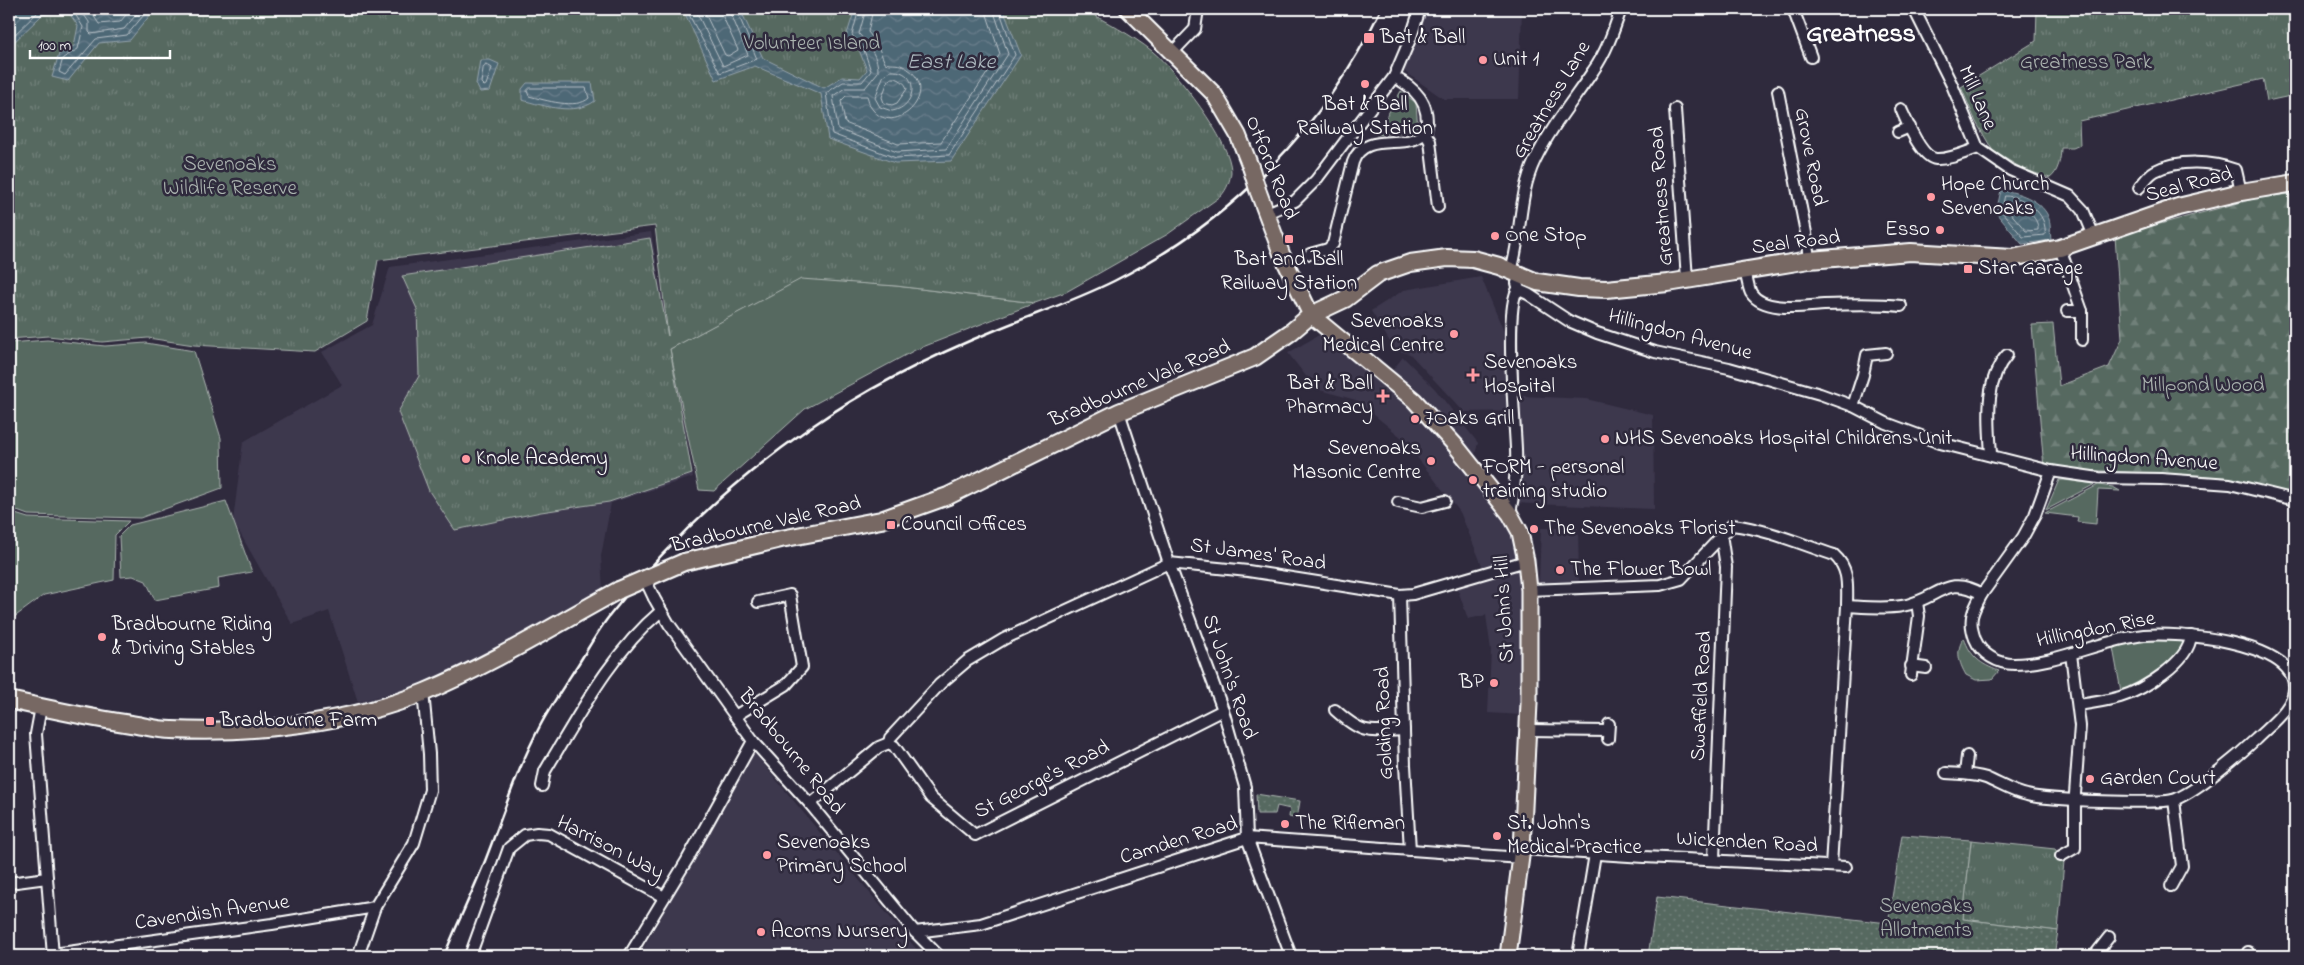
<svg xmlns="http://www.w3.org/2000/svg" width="2304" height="965" viewBox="0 0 2304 965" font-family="'Indie Flower',sans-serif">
<defs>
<pattern id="forest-firs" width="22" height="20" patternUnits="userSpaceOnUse" patternTransform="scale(1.25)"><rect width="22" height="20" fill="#576961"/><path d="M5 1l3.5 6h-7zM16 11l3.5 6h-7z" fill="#708079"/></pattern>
<pattern id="park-tufts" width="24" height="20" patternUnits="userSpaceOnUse" patternTransform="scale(1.25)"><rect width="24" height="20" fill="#576961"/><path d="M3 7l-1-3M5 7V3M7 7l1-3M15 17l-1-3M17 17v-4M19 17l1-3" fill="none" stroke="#708079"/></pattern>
<pattern id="garden-dots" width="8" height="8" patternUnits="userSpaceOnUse" patternTransform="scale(1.25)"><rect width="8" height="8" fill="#576961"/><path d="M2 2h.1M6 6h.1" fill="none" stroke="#708079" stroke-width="1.8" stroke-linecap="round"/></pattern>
<pattern id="water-waves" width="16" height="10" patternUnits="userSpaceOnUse" patternTransform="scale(1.25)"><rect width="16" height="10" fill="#4e6776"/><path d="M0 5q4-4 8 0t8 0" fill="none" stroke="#697e8b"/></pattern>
</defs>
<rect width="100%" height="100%" fill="#2f2a3d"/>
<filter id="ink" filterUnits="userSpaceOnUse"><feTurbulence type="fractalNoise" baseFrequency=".02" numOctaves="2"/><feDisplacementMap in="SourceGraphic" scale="10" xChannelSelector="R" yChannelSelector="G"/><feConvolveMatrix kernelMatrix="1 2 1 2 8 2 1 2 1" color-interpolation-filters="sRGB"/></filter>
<g filter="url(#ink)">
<g fill="#3e384e">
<path d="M1420,9h102l-3,90h-75l-39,-27 1,-12z"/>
<path d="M651,232l42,245 -82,26 -10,53 2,35 -107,57 -20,14 -60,25 -58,15 -29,-91 -37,13 -59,-103 10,-79 99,-57 -20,-33 50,-27 18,-58z"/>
<path d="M1481,277l23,55 18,64 64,3 67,16 1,94 -139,-6 4,-92 -55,1 -54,-58 -15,-4 -24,-39 33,-21z"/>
<path d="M1326,331l49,37 81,83 54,71 11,37 2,156 -35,-2 3,-63 -5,-35 -18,4 -11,-32 30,-10 -27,-65 -59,-75 -45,-37 -40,-11 -28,-36z"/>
<path d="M1403,357l32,32 43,54 -4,15 -53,-62 -29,-25z"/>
<path d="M1541,528h37l1,55h-40z"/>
<path d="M754,753l168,203h-283z"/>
</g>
<g fill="#576961" stroke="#abb4b0">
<path d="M1401,91l15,12 2,27 -42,5z"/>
<path d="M801,278l95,8 139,17 -120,47 -110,59 -91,82 -15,-1 -29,-141z"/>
<path d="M47,340l58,6 41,-3 48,8 27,87 1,50 -82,30 -112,-3 -19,-7v-165z"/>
<path d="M2059,480h5l31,4 -49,26z"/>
<path d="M2098,485l15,2 7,4 -22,-1 -2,34 -19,-2 1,-5 -33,-4z"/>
<path d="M226,501l26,71 -34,6 1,10 -64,12 -9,-19 -13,-5 -12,1 -2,-41 11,-11z"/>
<path d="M9,512l19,6 101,3 -14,14 -1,45 -70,15 -35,26z"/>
<path d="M2191,636l-6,16 -63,45 -10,-55z"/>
<path d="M1964,638c7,19 16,26 35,33l-7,8 -16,1 -10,-5c-7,-12 -11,-25 -2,-37z"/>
</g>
<path fill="url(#forest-firs)" stroke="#abb4b0" d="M2290,194l5,32v269l-133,-21 -118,-6 -12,-143 21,-1 6,62 50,-19 13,-28 -7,-103 142,-38z"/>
<g fill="url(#park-tufts)" stroke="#abb4b0">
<path d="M9,9h1074c23,13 49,26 69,42 23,19 80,91 79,121 -1,9 -4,17 -10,24l-53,38 -102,58 -31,11 -139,-17 -95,-7 -131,70 22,125 -83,28 -68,10 -86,18 -26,-39 -31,-79 21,-36 -2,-67 -15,-33 248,-38 18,98 -13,-110 -277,34 -11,61 -52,31 -121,-7 -46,-7 -46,4 -54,-6 -39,3z"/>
<path d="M2037,9h258v86l-28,6 -4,-22 -184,42 1,24 -7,3h-12c0,10 -3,25 -11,30l-27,-9 -30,-18 -17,-29 -15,-35 75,-46z"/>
<path d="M1971,840l84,9 9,12 -6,70 -95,-12z"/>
</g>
<g fill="url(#garden-dots)" stroke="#abb4b0">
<path d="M1256,794l44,7 -3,18 -8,-2 1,-8 -13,-3 -2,8h-18z"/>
<path d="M1902,835l69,5 -8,79 95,12 -4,25h-406l9,-59 231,26z"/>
</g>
<g fill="url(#water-waves)" stroke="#95a4ad">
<path d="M9,9h146l-25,31 -31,3 -31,38 -16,-4 7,-23 15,-8 4,-20 -11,-16 -25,5 -33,32z"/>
<path d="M680,9h60l23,49 61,30 18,-11 18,1 7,-8 -8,-20 -13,-13 9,-28h148l18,46 -70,106 -56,2 -67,-24 -7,-45 -66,-28 -39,14 -30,-64z"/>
<path d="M480,60h10l9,4 -9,27 -10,1 -4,-8z"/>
<path d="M527,83h65l3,18c-21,15 -50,5 -73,-1v-11z"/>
<path d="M2001,190c16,2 39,9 47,26 3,7 2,17 3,24l-29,4 -26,-31z"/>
</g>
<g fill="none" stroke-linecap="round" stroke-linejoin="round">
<g stroke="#b8c2c8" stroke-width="1">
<path d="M72,9l11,18 -5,22 -15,9 -4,14 6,3 31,-36 31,-4 22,-26"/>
<path d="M80,9l9,13v10l2,2 33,-5 17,-20"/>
<path d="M89,9l10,15 21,-2 11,-13"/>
<path d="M686,9l34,64 37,-14 -21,-50"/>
<path d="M695,9l28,57 25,-11 -19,-46"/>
<path d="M703,9l22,46 3,1 10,-6 -15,-33 -1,-8"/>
<path d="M859,9l-7,26 11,12 8,24 -9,11h-19l-17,11 6,41 64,24 53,-3 66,-100 -16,-46"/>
<path d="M866,9l-7,25c9,10 20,24 19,38l-13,16h-20l-12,8 5,33 59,23 49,-3 62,-95 -15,-45"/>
<path d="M873,9l-5,23 8,10 9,21c5,2 12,0 18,3 43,22 -7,73 -30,44 -4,-4 -4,-9 -6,-14h-21l-5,5 4,22 53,21 43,-2 59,-88 -15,-45"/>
<path d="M9,40l30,-29 8,-2"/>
<path d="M486,64l6,4 -6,17 -2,1 -3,-3 2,-14z"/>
<path d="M891,71c29,-2 27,36 1,40l-12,-4 -5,-9 8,-21z"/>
<path d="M892,78c6,-1 14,5 15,11l-10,14 -5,2 -8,-2 -2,-6 6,-16z"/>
<path d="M530,88h56l3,10c-12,12 -45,2 -60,-2l-2,-5z"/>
<path d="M2005,196c20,0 43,18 40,39l-22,2 -21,-25z"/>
<path d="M2012,203c11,3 27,14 26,27l-12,1 -18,-21 1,-6z"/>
</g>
<defs>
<g id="minor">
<path d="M1793,9l18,48"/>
<path d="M1914,9l38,76 26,63 32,22 60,26 13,14 11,26"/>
<path d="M1172,53l23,-24 3,-20"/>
<path d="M1778,91l28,142 3,27"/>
<path d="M1675,109l12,170"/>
<path d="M1901,109c6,13 20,49 35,50 13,1 30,-7 42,-11"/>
<path d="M1898,132l12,-5"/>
<path d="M1425,133l5,8 8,66"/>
<path d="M2139,188c4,-5 10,-14 16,-17 24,-12 57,-10 81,-1l5,22"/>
<path d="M1267,213l28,-12 21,-21 40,-53 38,-50 17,-40 9,-28"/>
<path d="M2060,248l22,63v29"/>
<path d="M1310,254l18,-5 5,-5 20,-82c12,-34 59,-8 73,-32 5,-27 -11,-42 -32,-53"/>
<path d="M1745,270c2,7 3,17 6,23 13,20 54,13 73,12 25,-1 53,-2 77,1"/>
<path d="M1511,271c11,-36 7,-76 24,-111 16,-33 38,-59 58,-89 13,-18 21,-41 28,-62"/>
<path d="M1520,274l-3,9 2,7 9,4 41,27 28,12 58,19 74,16 91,26 33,12 33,17 54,20 111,28 48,7 62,1 69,5 65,16"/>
<path d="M2067,311h15"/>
<path d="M1853,406l10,-31 4,-20 19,-2"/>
<path d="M1119,412l50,151 54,147 22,77 2,51 44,118"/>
<path d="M1991,454c-2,-33 -7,-73 16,-99"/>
<path d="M1398,502l24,5 23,-6"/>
<path d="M1510,514c4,-21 7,-43 6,-65 -1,-28 -12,-142 2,-160"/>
<path d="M1529,590l131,-5 21,-6 51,-54c34,4 69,19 102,30 16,14 13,32 13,51l-16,260"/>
<path d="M1400,595l5,170 5,85"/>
<path d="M654,598l15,26 84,117 57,63 105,128 24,24"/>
<path d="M1847,606c18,1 38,3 55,0 36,-6 44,-33 80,-12l41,-57 12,-22 16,-44"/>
<path d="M1911,666l15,2"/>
<path d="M1911,675l8,-59 -2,-14"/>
<path d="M2078,705c14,-2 28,-4 42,-8 23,-7 69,-35 71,-61"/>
<path d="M41,707l-5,27 17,222"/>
<path d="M1335,710c28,25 33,22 69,20"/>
<path d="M735,716l51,-31 16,-18 -12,-72 -32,7"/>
<path d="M1528,730l80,1"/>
<path d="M1608,739l1,-15"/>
<path d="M889,743l1,-5 50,-54 27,-23 37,-22 165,-76 79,8 152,24 13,-1 113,-33"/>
<path d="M1946,773c13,1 28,1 40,5 14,6 26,14 41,17 17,5 135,10 149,4 23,-10 61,-42 80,-60 14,-14 40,-32 38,-54 -3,-44 -117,-53 -150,-50 -43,5 -88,29 -130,29 -16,0 -33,-10 -39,-25 -7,-19 -3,-27 7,-45"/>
<path d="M1965,774l2,-18"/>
<path d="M542,786l3,-15c34,-56 65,-117 116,-160"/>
<path d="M810,804l69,-57 10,-4 5,3 37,52 44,37 248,-125"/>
<path d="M1522,849l122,8 202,10"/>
<path d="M2061,856l14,-8v-54l5,-68 -9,-72"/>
<path d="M1714,859l12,-292 -5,-33"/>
<path d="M9,883l38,-5"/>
<path d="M2171,886l11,-20 -8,-66"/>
<path d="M915,932l66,-8 266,-86 274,20"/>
<path d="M53,954l219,-30 103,-17"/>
<path d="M358,956l17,-49 39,-64 16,-53 -1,-36 -6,-62"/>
<path d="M470,956l39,-108 16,-13 12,-2 12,1 115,63"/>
<path d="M629,956l58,-96 66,-119"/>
<path d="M1578,956l17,-102"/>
<path d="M2094,956l15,-19"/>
<path d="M2247,956l1,-4"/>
</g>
<g id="primary">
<path d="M1128,9l86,85 24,41 13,33"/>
<path d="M1258,191l24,64 29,60 103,85 42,46 54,68 10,18 6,29 3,29v113l-7,146 -14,107"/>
</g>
<g id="trunk">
<path d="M684,562l97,-23 100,-19 67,-24 171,-84 136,-55 36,-25 20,-17 34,-16 33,-25 32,-11 37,-5 26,1 26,7 38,16 42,6 27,1 62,-6 141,-23 102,-8 101,6 48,-10 118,-41 63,-15 54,-9"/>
<path d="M9,700c40,9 81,18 122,24 13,2 27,6 41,6 81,4 178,-7 253,-38 67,-28 130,-67 194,-102"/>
</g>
</defs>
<use href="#minor" stroke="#fff" stroke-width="14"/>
<use href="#primary" stroke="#fff" stroke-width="19"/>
<use href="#trunk" stroke="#fff" stroke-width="20"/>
<use href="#minor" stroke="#2f2a3d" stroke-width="10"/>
<use href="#primary" stroke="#776864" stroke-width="15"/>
<use href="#trunk" stroke="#776864" stroke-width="16"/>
<path stroke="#fff" stroke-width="2.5" d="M444,956c13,-32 28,-63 41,-95 18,-46 32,-92 55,-135 11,-21 24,-40 37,-60 11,-17 21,-36 34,-52 55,-70 124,-134 197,-185 59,-41 123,-73 190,-100 39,-16 78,-29 116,-48 117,-59 210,-153 267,-272"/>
<defs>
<path id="minor-bridge" d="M645,579l9,19"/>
<path id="primary-bridge" d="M1251,168l7,23"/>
<path id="trunk-bridge" d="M619,590l65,-28"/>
</defs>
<use href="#minor-bridge" stroke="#fff" stroke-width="14" stroke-linecap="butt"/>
<use href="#primary-bridge" stroke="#fff" stroke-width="19" stroke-linecap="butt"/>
<use href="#trunk-bridge" stroke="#fff" stroke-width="20" stroke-linecap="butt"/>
<use href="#minor-bridge" stroke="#2f2a3d" stroke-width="10"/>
<use href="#primary-bridge" stroke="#776864" stroke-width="15"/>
<use href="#trunk-bridge" stroke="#776864" stroke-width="16"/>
</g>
</g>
<g fill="#ff9aa2" stroke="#2f2a3d" stroke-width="2">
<rect x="1363" y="32" width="12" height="12" rx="2.5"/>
<circle cx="1483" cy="60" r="5"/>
<circle cx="1365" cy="84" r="5"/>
<circle cx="1931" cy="197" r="5"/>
<circle cx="1940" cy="230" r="5"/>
<circle cx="1495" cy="236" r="5"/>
<rect x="1284" y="234" width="10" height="10" rx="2.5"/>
<rect x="1963" y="264" width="10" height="10" rx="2.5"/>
<circle cx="1454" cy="334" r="5"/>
<path d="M1470.5 367.5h5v5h5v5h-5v5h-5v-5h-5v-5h5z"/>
<path d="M1380.5 388.5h5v5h5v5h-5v5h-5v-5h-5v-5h5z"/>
<circle cx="1415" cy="419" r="5"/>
<circle cx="1605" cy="439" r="5"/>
<circle cx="466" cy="459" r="5"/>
<circle cx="1431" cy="461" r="5"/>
<circle cx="1473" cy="480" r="5"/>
<rect x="886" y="520" width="10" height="10" rx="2.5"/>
<circle cx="1534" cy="529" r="5"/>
<circle cx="1560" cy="570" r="5"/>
<circle cx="102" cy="637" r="5"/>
<circle cx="1494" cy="683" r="5"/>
<rect x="205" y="716" width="10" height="10" rx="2.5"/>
<circle cx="2090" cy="779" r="5"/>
<circle cx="1285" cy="824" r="5"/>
<circle cx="1497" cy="836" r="5"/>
<circle cx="767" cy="855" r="5"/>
<circle cx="761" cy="932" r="5"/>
</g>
<g text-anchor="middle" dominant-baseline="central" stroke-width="5" stroke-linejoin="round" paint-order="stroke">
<g font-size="21" fill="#fff" stroke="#2f2a3d" text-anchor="start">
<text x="1380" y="38">Bat &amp; Ball</text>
<text x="1493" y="60">Unit 1</text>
<text x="1365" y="105" text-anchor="middle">Bat &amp; Ball<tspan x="1365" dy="24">Railway Station</tspan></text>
<text x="1941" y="185">Hope Church<tspan x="1941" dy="24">Sevenoaks</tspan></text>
<text x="1930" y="230" text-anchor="end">Esso</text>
<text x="1505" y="236">One Stop</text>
<text x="1289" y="260" text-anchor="middle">Bat and Ball<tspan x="1289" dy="24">Railway Station</tspan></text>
<text x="1978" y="269">Star Garage</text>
<text x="1444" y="322" text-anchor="end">Sevenoaks<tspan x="1444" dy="24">Medical Centre</tspan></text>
<text x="1484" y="363">Sevenoaks<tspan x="1484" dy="24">Hospital</tspan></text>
<text x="1373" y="384" text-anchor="end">Bat &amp; Ball<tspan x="1373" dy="24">Pharmacy</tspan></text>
<text x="1425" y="419">7Oaks Grill</text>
<text x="1615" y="439">NHS Sevenoaks Hospital Childrens Unit</text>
<text x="1421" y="449" text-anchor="end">Sevenoaks<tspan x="1421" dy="24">Masonic Centre</tspan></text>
<text x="476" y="459">Knole Academy</text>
<text x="1483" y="468">FORM - personal<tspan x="1483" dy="24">training studio</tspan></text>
<text x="901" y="525">Council Offices</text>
<text x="1544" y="529">The Sevenoaks Florist</text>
<text x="1570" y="570">The Flower Bowl</text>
<text x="112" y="625">Bradbourne Riding<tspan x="112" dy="24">&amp; Driving Stables</tspan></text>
<text x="1484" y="683" text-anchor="end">BP</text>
<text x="220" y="721">Bradbourne Farm</text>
<text x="2100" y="779">Garden Court</text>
<text x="1295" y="824">The Rifleman</text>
<text x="1507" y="824">St. John's<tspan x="1507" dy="24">Medical Practice</tspan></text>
<text x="777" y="843">Sevenoaks<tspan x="777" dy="24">Primary School</tspan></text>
<text x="771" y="932">Acorns Nursery</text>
</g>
<g font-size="21" fill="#abb4b0" stroke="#2f2a3d">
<text x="812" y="44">Volunteer Island</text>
<text x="2086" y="63">Greatness Park</text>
<text x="230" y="165">Sevenoaks<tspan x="230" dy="24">Wildlife Reserve</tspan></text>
<text x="2203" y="386">Millpond Wood</text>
<text x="1926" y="907">Sevenoaks<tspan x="1926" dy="24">Allotments</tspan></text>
</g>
<g font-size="21" fill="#fff" stroke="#2f2a3d">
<text transform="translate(1977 98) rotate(66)">Mill Lane</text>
<text transform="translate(1552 100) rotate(-59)">Greatness Lane</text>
<text transform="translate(1810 157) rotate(79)">Grove Road</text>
<text transform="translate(1271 168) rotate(68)">Otford Road</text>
<text transform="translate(2189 185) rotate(-15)">Seal Road</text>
<text transform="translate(1662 196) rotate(-94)">Greatness Road</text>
<text transform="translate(1796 243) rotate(-7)">Seal Road</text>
<text transform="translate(1680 335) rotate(15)">Hillingdon Avenue</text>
<text transform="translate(1140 384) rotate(-23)">Bradbourne Vale Road</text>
<text transform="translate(2144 459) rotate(4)">Hillingdon Avenue</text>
<text transform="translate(766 525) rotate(-13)">Bradbourne Vale Road</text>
<text transform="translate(1258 555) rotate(8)">St James' Road</text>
<text transform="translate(1505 609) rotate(-93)">St John's Hill</text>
<text transform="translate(2096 630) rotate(-11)">Hillingdon Rise</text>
<text transform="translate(1229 677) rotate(71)">St John's Road</text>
<text transform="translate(1702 696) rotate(-87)">Swaffield Road</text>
<text transform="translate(1385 723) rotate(-92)">Golding Road</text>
<text transform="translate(791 752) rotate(51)">Bradbourne Road</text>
<text transform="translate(1042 780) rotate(-27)">St George's Road</text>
<text transform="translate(1179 841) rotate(-17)">Camden Road</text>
<text transform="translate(1747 843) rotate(3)">Wickenden Road</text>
<text transform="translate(610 848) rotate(27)">Harrison Way</text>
<text transform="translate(212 913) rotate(-8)">Cavendish Avenue</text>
</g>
<g font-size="22" font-style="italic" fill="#afbbc1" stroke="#2f2a3d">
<text x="951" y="63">East Lake</text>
</g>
<g font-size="26" font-weight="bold" fill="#fff" stroke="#2f2a3d">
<text x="1861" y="35">Greatness</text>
</g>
</g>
<rect width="2304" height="965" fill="none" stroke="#2f2a3d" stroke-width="30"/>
<rect x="15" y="15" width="2274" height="935" fill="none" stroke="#fff" stroke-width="2" filter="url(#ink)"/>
<path d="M30 50v8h140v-8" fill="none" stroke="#ffffff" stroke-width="2.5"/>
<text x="38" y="50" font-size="15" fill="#ffffff" stroke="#2f2a3d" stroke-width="4" paint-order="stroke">100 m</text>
</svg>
